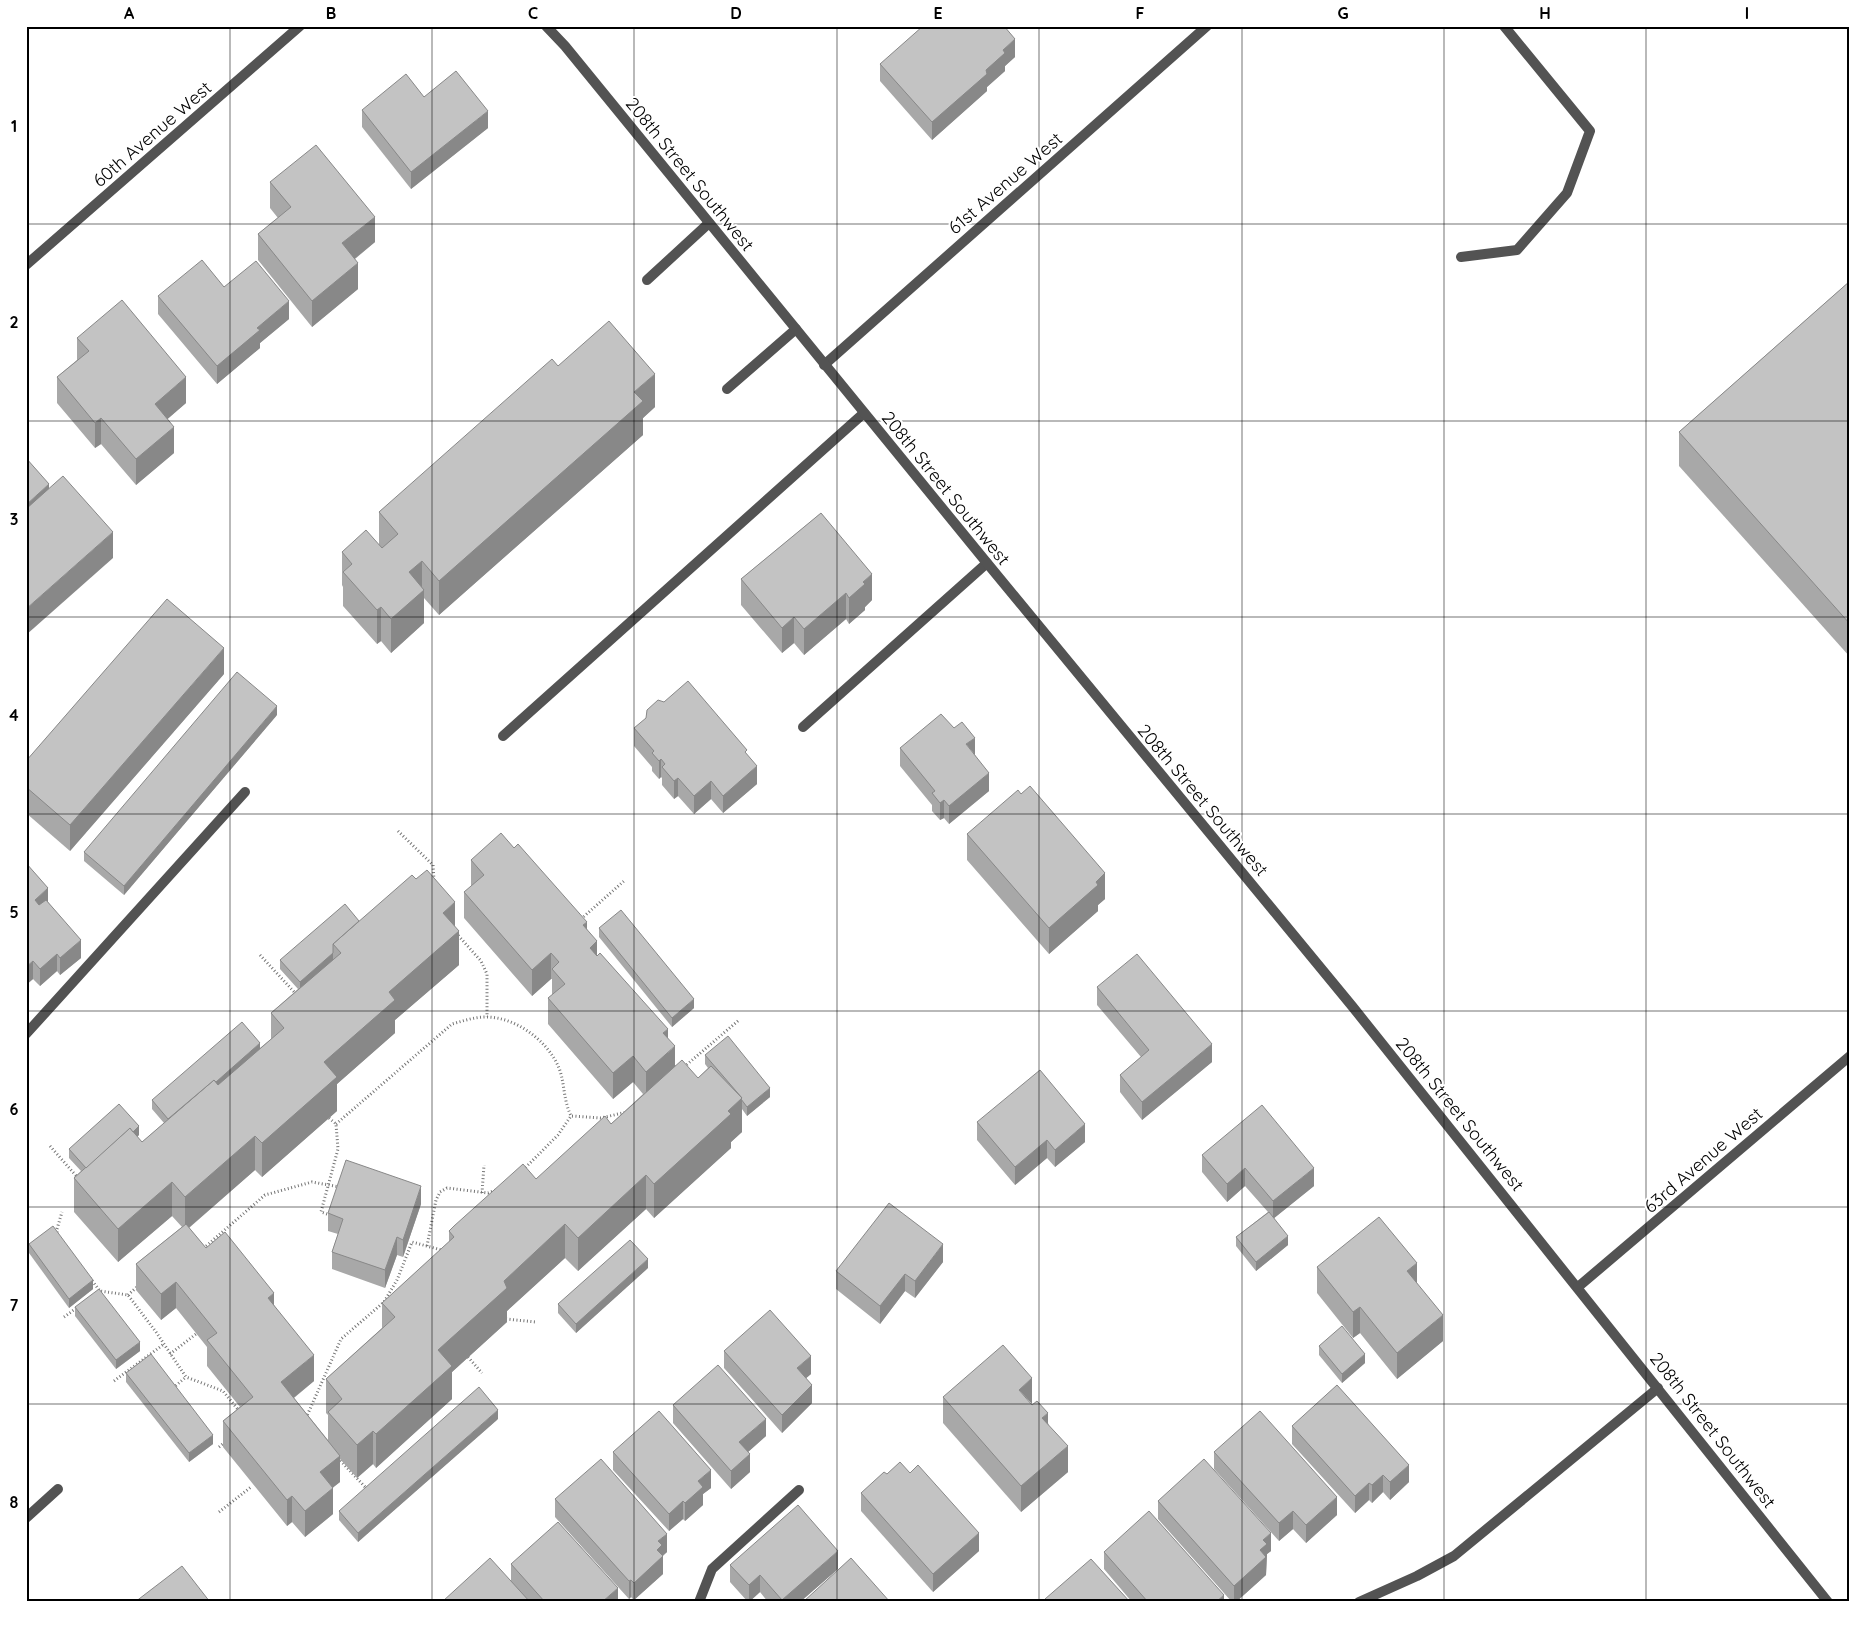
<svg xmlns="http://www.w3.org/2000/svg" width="1876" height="1628" viewBox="0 0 1876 1628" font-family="Quicksand,sans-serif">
<rect width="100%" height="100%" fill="#fff"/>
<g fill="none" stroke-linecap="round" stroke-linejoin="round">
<g stroke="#757575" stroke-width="3" stroke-dasharray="1 2.5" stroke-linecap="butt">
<path d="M398,831l35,34 1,16"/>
<path d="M581,919l43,-38"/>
<path d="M456,933l25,28 6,13v43"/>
<path d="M260,955l37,40"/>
<path d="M684,1067l55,-47"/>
<path d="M329,1118l7,6 2,25 -17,63 9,3"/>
<path d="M336,1124l116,-100c11,-3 22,-7 34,-7 30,0 62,24 73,51 6,16 4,31 12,48"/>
<path d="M50,1146l28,32"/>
<path d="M523,1170l35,-35 13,-19 30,2 26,-6"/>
<path d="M482,1193l2,-28"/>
<path d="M57,1236v-7l5,-17"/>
<path d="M427,1246l9,-46 4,-8 7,-4 41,5 8,-3"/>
<path d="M203,1247h2l60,-52 47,-13 28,5"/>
<path d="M90,1278l10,13 28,4 28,37 30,45 37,14 17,21"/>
<path d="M128,1295l10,-9"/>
<path d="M64,1317l14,-10"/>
<path d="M506,1319l30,3"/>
<path d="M170,1354l26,-20"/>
<path d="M468,1357l14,16"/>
<path d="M114,1381l50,-37"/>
<path d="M173,1388l13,-11"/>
<path d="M306,1418l35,-79 43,-37 13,-22 15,-38 33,9"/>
<path d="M219,1447l6,-5"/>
<path d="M338,1458l28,30"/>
<path d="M219,1512l32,-25"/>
</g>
<g stroke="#535353" stroke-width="10">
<path d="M647,280l62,-57"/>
<path d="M727,389l69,-60"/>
<path d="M803,727l184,-164"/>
<path d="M503,736l361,-323"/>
<path d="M26,1034l219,-242"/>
<path d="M699,1602l13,-33 87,-79"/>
</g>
<g stroke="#535353" stroke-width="10">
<path d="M1461,257l56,-7 50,-57 23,-62 -86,-105"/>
<path d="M26,265l274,-239"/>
<path d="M824,365l383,-339"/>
<path d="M26,1518l32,-29"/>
<path d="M1359,1602l58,-26 37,-20 204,-168"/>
</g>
<g stroke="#535353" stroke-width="10">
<path d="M546,26l19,20 422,517 365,443 476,596"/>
<path d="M1578,1287l272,-231"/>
</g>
</g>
<g fill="#a8a8a8">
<path d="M954,28l61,29 -10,9v5l-18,16v4l-55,49 -52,-59v-17z"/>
<path d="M424,97l64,31 -77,61 -49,-62v-17z"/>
<path d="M270,182l105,60 -20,17 3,30 -46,38 -54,-67v-26l20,-16 -8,-10z"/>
<path d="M1850,281v376l-171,-191v-34z"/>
<path d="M224,287l65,32 -29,24v5l-43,36 -59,-70v-18z"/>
<path d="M77,338l109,65 -19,16 7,34 -38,32 -35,-41 -6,4 -38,-45v-26l20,-17z"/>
<path d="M558,366l97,41 -12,11v17l-204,180 -15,-17v25l-33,30 -10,-12 -4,3 -34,-38v-19l-1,-2v-33l37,-8v-32z"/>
<path d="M821,513l51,87 -7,7v3l-16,14 -3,-5 -42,36 -10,-12 -12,10 -41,-48v-26z"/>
<path d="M224,674l-154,177 -44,-38v-52z"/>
<path d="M277,715l-153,180 -40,-34v-9z"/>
<path d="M634,728l113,27 10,29 -34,29 -12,-14 -17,15 -16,-18 -4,3 -12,-14v-7l-1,-1 -2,2 -7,-8v-4l-18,-21z"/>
<path d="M900,748l75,7 14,36 -40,33 -5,-6 -4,2 -8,-9v-6l-32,-39z"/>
<path d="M967,834l138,65 -7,6v6l-49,43 -82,-94z"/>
<path d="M471,860l116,69 10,27 71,82 7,27 23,13 10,-10 -3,-4v-9l65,42 -23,19 -5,-7v23l-11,10v6l-77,70 -8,-9 -68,62 -13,-13 -58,53v11l-55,50v27l-76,69 -3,-4 -16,14 -17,-19v23l-7,5v27l-28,23 -13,-15 -5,4 -64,-79v-26l17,-14 -33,-41v-19l-31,-39 -15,12 -25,-30v-26l46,-37 -10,-11 -54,46 -44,-50v-34l7,-7 -12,-13v-9l70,-14 -2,2 5,5 22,-19 -12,-14v-9l108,-52 11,-9v-26l27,-24 -18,-20v-9l79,-39 96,7 4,37 -64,55v13l-58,51v27l-75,66 -7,-7 -66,58 17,20 68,57 40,76 -20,17 34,42v-25l-2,-2v-34l56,-51v-25l67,-61v-11l87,-52 75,-55 32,-30 -10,-12 -20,17 -65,-75v-26l4,-3v-16h-1l-19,17 -68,-78v-26l7,-5z"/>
<path d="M48,902l33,56 -21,17 -3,-4 -17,15 -7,-7 -7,6z"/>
<path d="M599,928l95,80 -22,19 -73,-90z"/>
<path d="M1097,987l115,75 -70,58 -22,-28v-17l21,-18 -44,-52z"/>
<path d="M977,1122l108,20 -30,25 -8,-9 -32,27 -38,-45z"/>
<path d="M1202,1155l112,31 -40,32 14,27 -32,26 -20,-25v-9l32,-25 -23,-26 -18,16 -25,-30z"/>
<path d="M421,1204l-18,53 -6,-2 -12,33 -53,-19v-17l6,-18 -10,-3v-18z"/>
<path d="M29,1244l64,45 -24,19 -40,-55z"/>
<path d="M943,1262l-28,36 -10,-7 -25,33 -44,-35v-18z"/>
<path d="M1317,1267l100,16 26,58 -46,38 -37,-46 -7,5 -36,-45z"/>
<path d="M648,1268l-72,65 -18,-20v-9z"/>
<path d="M75,1307l65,44 -24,18 -41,-53z"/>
<path d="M1319,1346l46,17 -23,20 -23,-28z"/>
<path d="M724,1351l87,23 -5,4 6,25 -30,30 -58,-65z"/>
<path d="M126,1373l87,71 -24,18 -63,-80z"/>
<path d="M943,1397l105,26 20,49 -47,40 -78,-89z"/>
<path d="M673,1405l93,31 -18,16 2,20 -19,17 -58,-66z"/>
<path d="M498,1419l-140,123 -19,-22v-9z"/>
<path d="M1292,1426l117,56 -19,18 -7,-8 -11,11 -3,-3 -14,13 -63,-69z"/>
<path d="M613,1452l98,36 -8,6v11l-18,16 -2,-2 -14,12 -56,-61z"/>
<path d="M1214,1452l123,63 -31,28 -13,-14 -14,12 -65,-72z"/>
<path d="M861,1493l118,58 -46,41 -72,-81z"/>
<path d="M555,1499l112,53 -4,4v18l-29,26 -3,-3 -2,2 -74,-82z"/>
<path d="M1158,1501l113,50 -4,3 -1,21 -30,27h-4l-74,-83z"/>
<path d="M1104,1552l120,50h-92l-28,-33z"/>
<path d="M511,1564l107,38h-175v-1l68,-20z"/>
<path d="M730,1565l108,4 -38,33h-32l-8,-10 -11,10h-1l-18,-20z"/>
</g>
<g fill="#888">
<path d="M1015,39v18l-10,9v5l-18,16v4l-55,49v-18l54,-52 17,-20z"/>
<path d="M488,111v17l-77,61v-17z"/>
<path d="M375,217v25l-33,27v-26z"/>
<path d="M358,263v26l-46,38v-26z"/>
<path d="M289,301v18l-29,24v5l-43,36v-18l40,-38z"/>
<path d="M655,374v33l-12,11v17l-204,180v-34l195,-189z"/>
<path d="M186,377v26l-31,27v-26z"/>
<path d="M101,418v26l-6,4v-25z"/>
<path d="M174,427v26l-38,32v-26z"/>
<path d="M49,484v9l-23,21v-9z"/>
<path d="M113,532v26l-87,77v-26z"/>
<path d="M422,561v31l2,-2v33l-33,30v-34l18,-47z"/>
<path d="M872,574v26l-7,7v3l-16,14v-26l14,-16z"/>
<path d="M846,593v26l-42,36v-26z"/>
<path d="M381,607v34l-4,3v-34z"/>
<path d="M794,617v26l-12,10v-25z"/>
<path d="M224,648v26l-154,177v-26z"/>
<path d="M277,706v9l-153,180v-9z"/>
<path d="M975,738v17l-9,-11z"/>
<path d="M661,759v18l-2,2v-18z"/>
<path d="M757,766v18l-34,29v-17z"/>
<path d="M989,773v18l-40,33v-18z"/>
<path d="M678,778v18l-4,3v-18z"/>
<path d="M711,781v18l-17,15v-18z"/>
<path d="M944,800v18l-4,2v-17z"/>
<path d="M1105,873v26l-7,6v6l-49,43v-26z"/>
<path d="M48,888v18l-13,12v-18z"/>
<path d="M455,902v32l4,-3v34l-64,55v13l-58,51v27l-75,66v-34l62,-81 65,-70 54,-79z"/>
<path d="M587,922v26l-4,-23z"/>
<path d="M81,940v18l-21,17v-17z"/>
<path d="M597,941v26l-7,-19z"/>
<path d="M333,953v9l-33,29v-9z"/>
<path d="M551,953v26l-19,17v-26z"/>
<path d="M57,954v17l-17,15v-17z"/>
<path d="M33,961v18l-7,6v-18z"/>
<path d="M694,999v9l-22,19v-9z"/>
<path d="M668,1029v24l7,-7v26l-29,26v-26l17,-39z"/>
<path d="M260,1043v9l-89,70z"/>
<path d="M1212,1044v18l-70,58v-18z"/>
<path d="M633,1056v26l-20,17v-26z"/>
<path d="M770,1088v9l-23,19v-9z"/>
<path d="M742,1098v34l-11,10v6l-77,70v-34l74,-73z"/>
<path d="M1085,1124v18l-30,25v-17z"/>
<path d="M139,1126v9l-51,45v-9z"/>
<path d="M255,1136v34l-70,61v-34z"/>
<path d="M1047,1140v18l-32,27v-18z"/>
<path d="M1245,1168v18l-18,16v-18z"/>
<path d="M1314,1168v18l-41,33v-18z"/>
<path d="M646,1175v34l-68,62v-33z"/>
<path d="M172,1182v34l-54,46v-33z"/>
<path d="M421,1186v18l-18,53v-17z"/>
<path d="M565,1224v34l-58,53v11l-55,50v27l-76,69v-34l62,-84 66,-69z"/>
<path d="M1288,1236v9l-32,26v-9z"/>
<path d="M397,1237v18l-12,33v-18z"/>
<path d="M943,1244v18l-28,36v-17z"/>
<path d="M648,1259v9l-72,65v-9z"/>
<path d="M1417,1263v26l-10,-18z"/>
<path d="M905,1274v17l-25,33v-18z"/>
<path d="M93,1280v9l-24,19v-9z"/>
<path d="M176,1282v26l-15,12v-26z"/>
<path d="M274,1293v26l-6,-21z"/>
<path d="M1360,1307v26l-7,5v-26z"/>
<path d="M1443,1315v26l-46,38v-26z"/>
<path d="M140,1342v9l-24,18v-9z"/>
<path d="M1365,1354v9l-23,20v-9z"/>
<path d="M314,1355v26l-33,27v-26z"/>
<path d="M811,1356v18l-14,12v-18z"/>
<path d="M1032,1378v26l-13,-14z"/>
<path d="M812,1385v18l-30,30v-18z"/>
<path d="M498,1410v9l-140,123v-9z"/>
<path d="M1048,1413v26l-6,-21z"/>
<path d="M766,1419v17l-27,24v-18z"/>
<path d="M373,1431v33l-16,14v-33z"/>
<path d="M213,1435v9l-24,18v-9z"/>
<path d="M1068,1446v26l-47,40v-26z"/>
<path d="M750,1454v18l-19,17v-18z"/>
<path d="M340,1456v26l-20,16v-26z"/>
<path d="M1409,1465v17l-19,18v-18z"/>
<path d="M711,1470v18l-8,6v11l-18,16v-18l13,-22z"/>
<path d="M1383,1475v17l-11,11v-18z"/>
<path d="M1369,1483v17l-14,13v-17z"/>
<path d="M333,1488v26l-28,23v-26z"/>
<path d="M292,1496v26l-5,4v-26z"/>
<path d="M1337,1497v18l-31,28v-18z"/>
<path d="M683,1501v18l-14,12v-17z"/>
<path d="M1293,1511v18l-14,12v-18z"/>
<path d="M979,1533v18l-46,41v-18z"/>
<path d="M1271,1533v18l-4,3 -1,21 -30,27h-2v-16l26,-36 3,-10z"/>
<path d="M667,1534v18l-5,4h1v18l-29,26v-17l23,-33 1,-9z"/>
<path d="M838,1551v18l-38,33h-18v-2z"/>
<path d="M760,1575v17l-11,10v-17z"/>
<path d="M631,1580v17l-2,2v-18z"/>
<path d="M618,1588v14h-16z"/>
<path d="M1224,1595v7h-8z"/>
</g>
<g fill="#c3c3c3" stroke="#888">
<path d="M923,26h30l1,2 2,-2h48l11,13 -12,11 2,3 -19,17 1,4 -55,48 -52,-58z"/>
<path d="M456,71l32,40 -77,61 -49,-62 44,-36 18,23z"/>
<path d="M316,145l59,72 -33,26 16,20 -46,38 -54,-67 33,-27 -21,-25z"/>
<path d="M202,260l22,27 32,-26 33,40 -32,27 3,2 -43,36 -59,-70z"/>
<path d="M1850,281v343l-171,-192z"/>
<path d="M122,300l64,77 -31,27 19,23 -38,32 -35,-41 -6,5 -38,-46 32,-26 -12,-13z"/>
<path d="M609,321l46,53 -21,18 9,9 -204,180 -17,-20 -13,11 15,18 -33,29 -10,-12 -4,3 -34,-38 9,-8 -10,-12 24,-22 16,18 16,-14 -19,-22 173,-153 6,7z"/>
<path d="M26,458l23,26 -23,21z"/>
<path d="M63,476l50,56 -87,77v-100z"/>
<path d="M821,513l51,61 -9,8 2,2 -16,14 -3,-5 -42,36 -10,-12 -12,11 -41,-49z"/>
<path d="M167,599l57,49 -154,177 -44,-38v-26z"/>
<path d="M237,672l40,34 -153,180 -40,-34z"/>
<path d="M688,681l59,69 -2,2 12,14 -34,30 -12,-15 -17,15 -16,-18 -4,3 -12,-14 3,-3 -4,-5 -2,2 -7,-8 2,-2 -20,-23 12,-10 1,-8 11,-10 6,2z"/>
<path d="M941,714l13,14 8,-6 13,16 -9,6 23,29 -40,33 -5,-6 -4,3 -8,-10 3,-2 -35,-43z"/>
<path d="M1030,786l75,87 -9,9 2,3 -49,43 -82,-94 51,-44 3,4z"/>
<path d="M501,833l13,15 4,-4 69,78 -4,3 14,16 -7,7 7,8 3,-3 68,76 -5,4 12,13 -29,26 -13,-16 -20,17 -65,-75 17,-14 -13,-15 7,-7 -8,-9 -19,17 -68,-78 20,-17 -13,-15z"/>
<path d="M26,863l22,25 -13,12 4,5 7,-5 35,40 -21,18 -3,-4 -17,15 -7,-8 -7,6z"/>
<path d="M427,870l28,32 -12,11 16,18 -70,61 6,8 -71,62 13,15 -75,66 -7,-7 -70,61 -13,-15 -54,47 -44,-51 56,-50 12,14 72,-62 4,5 66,-57 -13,-15 70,-60 -8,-9 79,-69 4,4z"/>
<path d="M345,904l14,17 -26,23v9l-33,29 -20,-22z"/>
<path d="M621,910l73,89 -22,19 -73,-90z"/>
<path d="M1137,954l75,90 -70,58 -22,-27 29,-25 -52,-63z"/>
<path d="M242,1022l18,21 -44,39 -2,-2 -46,39 -16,-19z"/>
<path d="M728,1036l42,52 -23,19 -6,-8 1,-1 -37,-43z"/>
<path d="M682,1060l16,18 13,-12 31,32 -14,13 3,3 -77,70 -8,-9 -68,63 -13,-14 -61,57 3,7 -69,62 14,16 -76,68 -3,-3 -16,14 -29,-33 14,-13 -16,-20 69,-62 -13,-14 72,-66 -5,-6 5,-5 69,-62 13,15 69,-63 6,8z"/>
<path d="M1040,1070l45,54 -30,26 -8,-10 -32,27 -38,-45z"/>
<path d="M119,1104l20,22 -6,6 -3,-4 -44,40 -17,-19z"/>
<path d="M1262,1105l52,63 -41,33 -28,-33 -18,16 -25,-29z"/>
<path d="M346,1160l75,26 -18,54 -6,-3 -12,33 -53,-18 11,-33 -15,-6z"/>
<path d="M889,1203l54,41 -28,37 -10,-7 -25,32 -44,-35z"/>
<path d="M1269,1212l19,24 -32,26 -20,-25z"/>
<path d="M1379,1217l38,46 -10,8 36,44 -46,38 -37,-46 -7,5 -36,-45z"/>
<path d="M186,1224l20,24 19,-16 49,61 -6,5 46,57 -33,27 59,74 -20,16 13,16 -28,23 -13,-15 -5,4 -64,-79 30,-24 -46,-57 10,-7 -41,-51 -15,12 -25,-30z"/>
<path d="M53,1226l40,54 -24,19 -40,-55z"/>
<path d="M630,1240l18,19 -72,65 -18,-20z"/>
<path d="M99,1289l41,53 -24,18 -41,-53z"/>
<path d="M770,1310l41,46 -14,12 15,17 -30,30 -58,-64z"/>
<path d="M1342,1326l23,28 -23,20 -23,-28z"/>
<path d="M1003,1345l29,33 -13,12 13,15 5,-4 11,12 -6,5 26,28 -47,40 -78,-89z"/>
<path d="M151,1354l62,81 -24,18 -63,-80z"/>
<path d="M718,1365l48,54 -27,23 11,12 -19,17 -58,-66z"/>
<path d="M1337,1385l72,80 -19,17 -7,-7 -11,10 -3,-2 -14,13 -63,-70z"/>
<path d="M479,1387l19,23 -140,123 -19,-22z"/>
<path d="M659,1411l52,59 -13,11 5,6 -18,16 -2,-2 -14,13 -56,-62z"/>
<path d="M1260,1411l77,86 -31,28 -13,-14 -14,12 -65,-71z"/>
<path d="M601,1459l66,75 -9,7 4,4 -5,5 6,6 -29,27 -3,-3 -2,1 -74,-82z"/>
<path d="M1204,1459l67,74 -8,7 4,4 -7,6 6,7 -32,29 -76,-85z"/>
<path d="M900,1462l10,11 8,-8 61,68 -46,41 -72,-81 23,-21 3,2z"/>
<path d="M798,1505l40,46 -56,49 -22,-25 -11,10 -19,-20z"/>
<path d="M1149,1511l75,84 -8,7h-68l-44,-50z"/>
<path d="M558,1522l60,66 -16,14h-31l-1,-2 -3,2h-22l-34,-38z"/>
<path d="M490,1558l40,44h-87v-1z"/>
<path d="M851,1558l39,44h-87z"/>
<path d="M1091,1559l39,43h-83l-2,-3z"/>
<path d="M182,1566l28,36h-75z"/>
</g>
<path fill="none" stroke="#000" stroke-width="1" stroke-opacity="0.55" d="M230,26v1576M432,26v1576M634,26v1576M837,26v1576M1039,26v1576M1242,26v1576M1444,26v1576M1646,26v1576M26,224h1824M26,421h1824M26,617h1824M26,814h1824M26,1011h1824M26,1207h1824M26,1404h1824"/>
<g text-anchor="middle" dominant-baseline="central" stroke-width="4" stroke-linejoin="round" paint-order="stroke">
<g font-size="18" fill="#000" stroke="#fff">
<text transform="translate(152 134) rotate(-41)">60th Avenue West</text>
<text transform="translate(690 174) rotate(51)">208th Street Southwest</text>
<text transform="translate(1005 183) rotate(-41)">61st Avenue West</text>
<text transform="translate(946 488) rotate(51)">208th Street Southwest</text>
<text transform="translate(1203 800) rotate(50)">208th Street Southwest</text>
<text transform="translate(1460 1114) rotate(51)">208th Street Southwest</text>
<text transform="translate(1703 1160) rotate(-41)">63rd Avenue West</text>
<text transform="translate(1713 1430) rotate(52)">208th Street Southwest</text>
</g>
</g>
<rect width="1876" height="1628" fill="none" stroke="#ffffff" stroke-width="55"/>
<rect x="28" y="28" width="1820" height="1572" fill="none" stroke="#000" stroke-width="2"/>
<g font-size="16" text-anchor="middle" font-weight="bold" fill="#000">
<text x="129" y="19">A</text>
<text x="331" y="19">B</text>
<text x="533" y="19">C</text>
<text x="736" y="19">D</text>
<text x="938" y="19">E</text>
<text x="1140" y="19">F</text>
<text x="1343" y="19">G</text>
<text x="1545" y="19">H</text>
<text x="1747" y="19">I</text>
<text x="14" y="132">1</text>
<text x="14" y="328">2</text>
<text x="14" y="525">3</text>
<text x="14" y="721">4</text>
<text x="14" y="918">5</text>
<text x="14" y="1115">6</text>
<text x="14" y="1311">7</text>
<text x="14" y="1508">8</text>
</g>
</svg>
